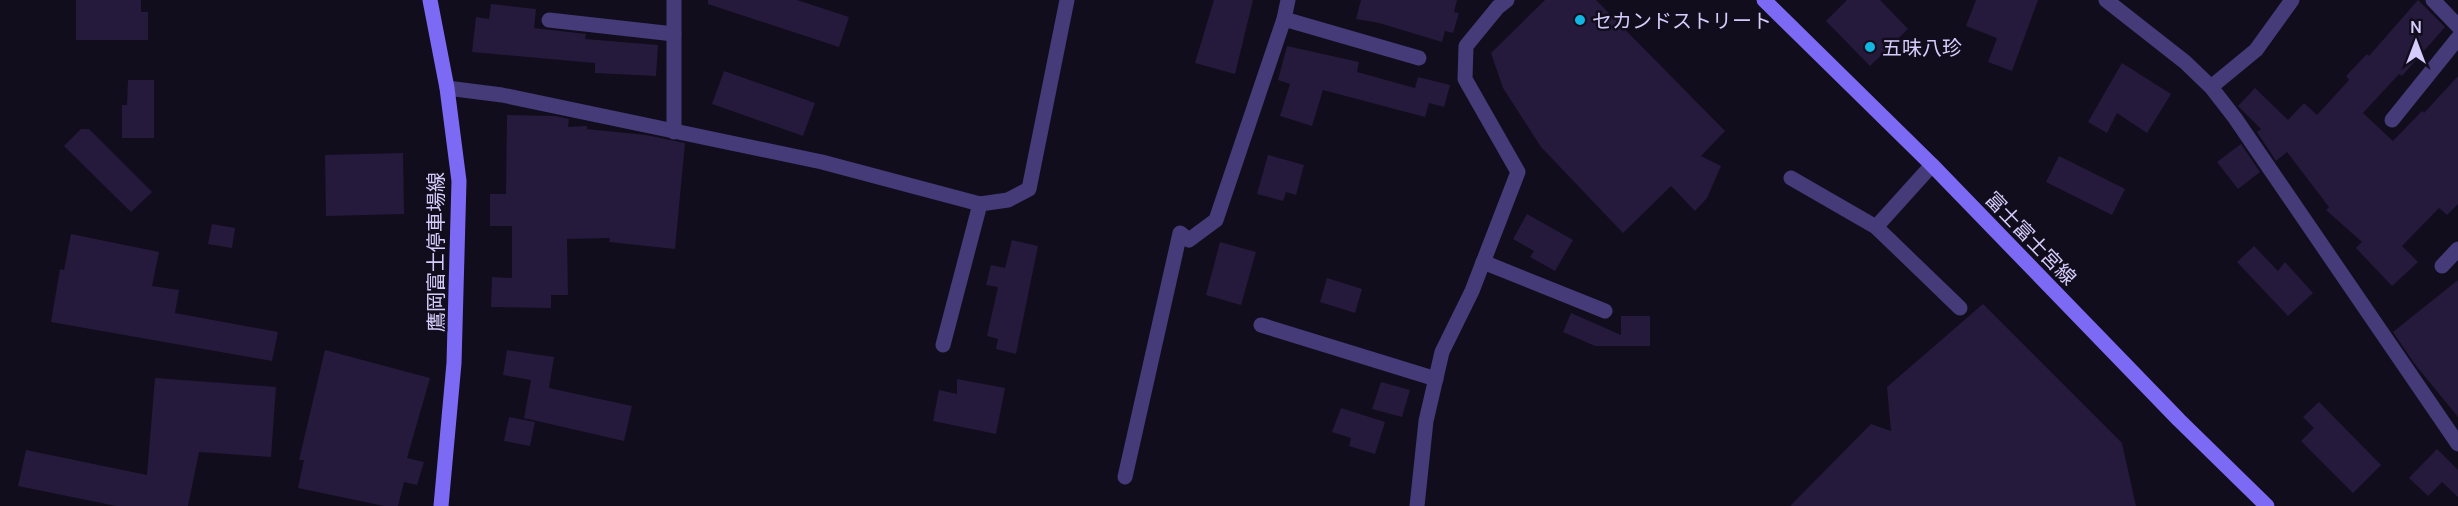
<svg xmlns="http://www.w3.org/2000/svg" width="2458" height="506" viewBox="0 0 2458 506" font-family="Manrope,'Noto Sans JP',sans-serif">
<rect width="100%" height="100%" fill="#110d1c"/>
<g fill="#251a3b">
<path d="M76,0h65v12h7v28h-72z"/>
<path d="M708,0h89l52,17 -10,30 -131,-43z"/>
<path d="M1214,0h39l-18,74 -40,-11z"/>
<path d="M1361,0h96l-3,12 5,1 -6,20 -8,-2 -3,11 -63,-19 -23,-4z"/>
<path d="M1545,0h51l129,131 -24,25 20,10 -14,32 -12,13 -24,-25 -48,47 -82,-86 -38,-59 -12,-35z"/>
<path d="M1847,0h33l28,29 -38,37 -44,-45z"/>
<path d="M1976,0h62l-26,71 -24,-9 9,-24 -31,-12z"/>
<path d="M2418,0l27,27 -43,49 -3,-2 -36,39 30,28 29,-30 2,2 34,-37v128l-11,11 -8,-7 -37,38 16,16 -26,24 -36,-38 6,-6 -36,-32 3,-3 -42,-55 -11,9 -19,-29 4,-3 -23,-23 17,-18 33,32 16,-17 13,12 32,-35 -3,-4 21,-22 2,2z"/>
<path d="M491,4l45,5 -2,19 52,6 -1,5 73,6 -2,31 -61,-3v-10l-123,-11 4,-35 13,2z"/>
<path d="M1287,46l72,16 -2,10 58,16 3,-11 32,8 -6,22 -15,-4 -4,14 -102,-27 -11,36 -32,-10 10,-32 -12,-4z"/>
<path d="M2122,63l49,31 -24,39 -30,-20 -10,20 -19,-11z"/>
<path d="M724,71l91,32 -12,33 -91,-32z"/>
<path d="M128,80h26v58h-32v-33h5z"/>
<path d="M507,115l48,1 14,3 -1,8 19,-1v3l59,6 39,8 -10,106 -66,-7 1,-4 -43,1 1,56h-17v13l-60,-1 1,-30 20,1v-52h-22v-32h16z"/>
<path d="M81,129h8l63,63 -21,20 -67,-66z"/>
<path d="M2241,144l19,28 -22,17 -21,-27z"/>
<path d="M403,153l1,61 -78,2 -1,-61z"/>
<path d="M1268,155l36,10 -8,30 -10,-3 -3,9 -26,-7z"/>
<path d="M2059,156l66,33 -13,26 -66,-33z"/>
<path d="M1527,214l46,26 -18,31 -25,-14 4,-6 -21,-12z"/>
<path d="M212,224l23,4 -3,20 -24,-4z"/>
<path d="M71,234l88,18 -7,34 27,4 -4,23 103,19 -6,29 -221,-39 9,-53 4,1z"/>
<path d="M1012,240l26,6 -22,108 -20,-5 2,-10 -11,-3 11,-49 -12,-2 5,-20 14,3z"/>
<path d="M1220,242l36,10 -15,53 -35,-10z"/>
<path d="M2254,246l24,25 7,-9 28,31 -25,23 -51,-54z"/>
<path d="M1327,278l35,11 -7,24 -35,-11z"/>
<path d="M2458,280v137l-44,-54 -21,-31z"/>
<path d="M1983,304l139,139 14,63h-346l81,-82 20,7 -4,-44z"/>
<path d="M1571,313l50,22v-19h29v30h-55l-32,-14z"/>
<path d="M325,350l105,28 -23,80 17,4 -7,23 -13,-3 -6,24h-14l-86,-18 6,-28h-5z"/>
<path d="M507,350l47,7 -5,31 83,18 -8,35 -100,-23 7,-38 -28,-5z"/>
<path d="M155,378l121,9 -5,70 -72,-5 -11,54h-72l-98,-20 8,-36 121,25z"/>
<path d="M957,379l48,9 -9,46 -63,-13 6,-31 18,4z"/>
<path d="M1381,382l29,8 -8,27 -30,-8z"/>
<path d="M2319,402l62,63 -28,28 -52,-52 13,-13 -11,-11z"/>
<path d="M1341,408l44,14 -10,32 -26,-8 2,-8 -19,-6z"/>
<path d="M509,417l26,5 -5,24 -26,-5z"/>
<path d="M2437,449l21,21v27l-16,-15 -14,14 -19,-18z"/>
</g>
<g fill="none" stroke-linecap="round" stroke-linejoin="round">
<g stroke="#443b78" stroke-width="15">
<path d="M2106,0l79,62 26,25 24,31 223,326"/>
<path d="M2433,0l25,26"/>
<path d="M1284,19l135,39"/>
<path d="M549,20l125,14"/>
<path d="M2211,87l45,-37 36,-50"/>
<path d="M447,88l55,7 320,67 158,42 28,-4 21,-11 38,-189"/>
<path d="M2392,120l66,-82"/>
<path d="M674,132v-132"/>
<path d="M1791,178l85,49 84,81"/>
<path d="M1876,227l56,-62"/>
<path d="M1483,262l122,49"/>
<path d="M2442,266l16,-17"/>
<path d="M1261,325l175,54"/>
<path d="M943,345l37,-141"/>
<path d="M1125,477l55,-244 9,7 27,-20 68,-201 4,-19"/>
<path d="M1417,506l9,-85 16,-69 30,-61 46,-119 -53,-93 1,-33 32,-39 9,-7"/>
</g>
<g stroke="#7d6af4" stroke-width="15">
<path d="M430,0l17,88 12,93 -5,182 -13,143"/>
<path d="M1764,0l168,165 247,255 88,86"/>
</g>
</g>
<g fill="#11b6e2" stroke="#110d1c" stroke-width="2">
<circle cx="1580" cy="20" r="6"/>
<circle cx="1870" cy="47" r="6"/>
</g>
<g text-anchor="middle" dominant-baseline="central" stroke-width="5" stroke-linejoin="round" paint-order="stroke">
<g font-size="20" fill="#d6ccfb" stroke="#110d1c" text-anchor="start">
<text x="1592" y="20">セカンドストリート</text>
<text x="1882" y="47">五味八珍</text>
</g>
<g font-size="20" fill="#d6ccfb" stroke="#110d1c">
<text transform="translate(2031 238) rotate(46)">富士富士宮線</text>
<text transform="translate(435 252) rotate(-90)">鷹岡富士停車場線</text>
</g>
</g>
<g transform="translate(2416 42)" stroke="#110d1c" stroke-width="4.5" paint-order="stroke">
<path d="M0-4.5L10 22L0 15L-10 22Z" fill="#d6ccfb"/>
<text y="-9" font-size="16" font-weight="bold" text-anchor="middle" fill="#d6ccfb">N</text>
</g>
</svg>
